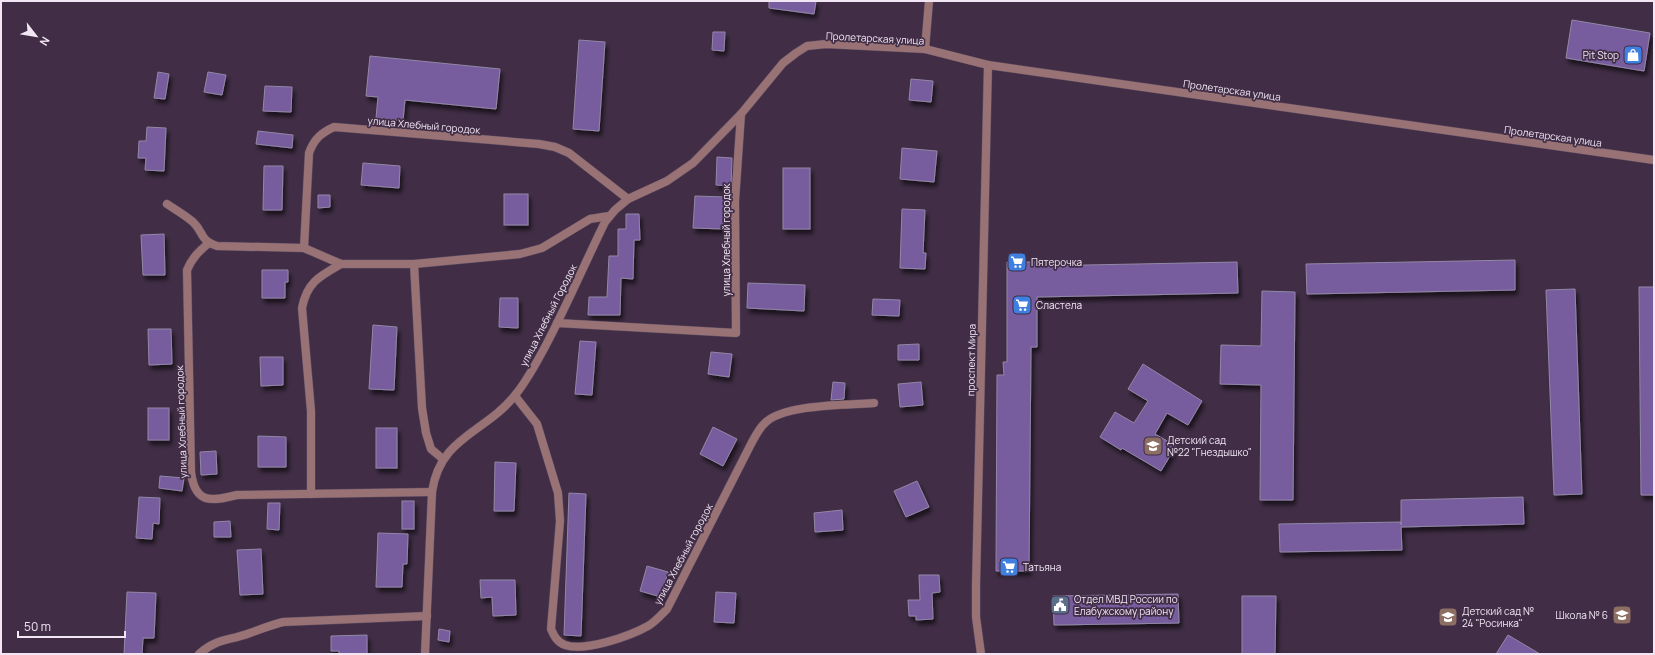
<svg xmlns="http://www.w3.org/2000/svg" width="1655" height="655" viewBox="0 0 1655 655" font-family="Manrope,sans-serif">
<defs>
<filter id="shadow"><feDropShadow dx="2.5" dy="4.5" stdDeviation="2" flood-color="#0009"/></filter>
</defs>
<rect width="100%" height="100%" fill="#412e46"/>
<g fill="#775b9e" stroke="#9387a7" filter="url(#shadow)">
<path d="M769,1h47l-2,13 -45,-6z"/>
<path d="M1572,20l78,13 -6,38 -78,-13z"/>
<path d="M713,32h12l-1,19 -12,-1z"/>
<path d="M579,40l26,2 -6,89 -26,-2z"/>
<path d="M370,56l130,13 -4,40 -91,-9 -2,21 -27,-3 2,-21 -12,-1z"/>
<path d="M158,72l11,2 -4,25 -11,-1z"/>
<path d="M208,72l18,3 -4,20 -18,-3z"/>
<path d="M911,79l22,2 -2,21 -22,-2z"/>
<path d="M265,86l27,1 -1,25 -28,-1z"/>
<path d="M147,127l19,1 -2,43 -19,-1 1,-12h-8l1,-17h7z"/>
<path d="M258,131l35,4 -1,13 -36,-4z"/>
<path d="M902,148l35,3 -3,31 -34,-3z"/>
<path d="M717,157l15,1 -1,28 -15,-1z"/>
<path d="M363,163l37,3 -1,22 -38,-3z"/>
<path d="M264,166h19l-1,44h-19z"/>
<rect x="783" y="168" width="27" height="61"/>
<rect x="504" y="194" width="24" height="31"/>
<path d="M318,195h12v12l-12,1z"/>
<path d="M695,196l31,1 -2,32 -31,-1z"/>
<path d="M902,209l23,1 -2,43h3l-1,16 -25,-1z"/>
<path d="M626,214h13l1,26h-6l-1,39 -12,-1 -1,37h-32l1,-18h18l2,-41h9v-27h8z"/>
<path d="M164,234l1,41h-22l-2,-40z"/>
<path d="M1515,260v30l-208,4 -1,-30z"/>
<path d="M1007,262h30l-1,4 201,-4 1,31 -201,4v50h-6l-2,224h-33l1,-196h7l-1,-13h4z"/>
<path d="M262,270h26v12h-3v16h-23z"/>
<path d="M748,283l57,2 -1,26 -57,-3z"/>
<path d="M1639,287h15v208h-13z"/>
<path d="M1575,289l7,205 -28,1 -8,-205z"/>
<path d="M1262,291l33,1 -2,208h-33l1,-115 -41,-1 1,-39 40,1z"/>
<path d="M500,298h18v30l-19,-1z"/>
<path d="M873,299l27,1 -1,16 -27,-1z"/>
<path d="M373,325l24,2 -3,63 -25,-1z"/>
<path d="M148,329h23l1,35 -23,1z"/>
<path d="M580,341l16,1 -4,53 -17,-1z"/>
<path d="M919,344v16h-21v-15z"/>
<path d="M711,352l21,2 -3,23 -21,-3z"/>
<path d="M260,357h23v28l-22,1z"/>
<path d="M1143,364l59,37 -14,24 -21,-12 -12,21 21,12 -15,25 -39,-23 -1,2 -21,-13 15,-25 19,11 14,-22 -20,-12z"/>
<path d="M833,382l12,1 -1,16 -13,1z"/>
<path d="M921,382l2,23 -23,2 -2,-23z"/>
<rect x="148" y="408" width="21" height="32"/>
<path d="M713,427l24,12 -14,27 -23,-12z"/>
<rect x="376" y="428" width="21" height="40"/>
<path d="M258,436l28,1v30h-28z"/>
<path d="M216,451l1,23 -16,1 -1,-23z"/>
<path d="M495,462l21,1 -2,48h-20z"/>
<path d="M160,476l24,2 -2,13 -23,-3z"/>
<path d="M917,481l12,26 -23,10 -12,-26z"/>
<path d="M569,493l17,1 -5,142 -17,-1z"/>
<path d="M139,497l21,1 -1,26 -6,-1 -1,16 -16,-1z"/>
<path d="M1523,497l1,27 -123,3 1,23 -122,2 -1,-28 122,-2v3v-25z"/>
<rect x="402" y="501" width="12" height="28"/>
<path d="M268,503h12l-1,27 -12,-1z"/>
<path d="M842,510l1,20 -28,2 -1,-19z"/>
<path d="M230,521l1,16h-17v-15z"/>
<path d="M378,533l30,1 -1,30h-4l-1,23h-26z"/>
<path d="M261,549l2,45 -23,1 -3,-45z"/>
<path d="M647,566l21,6 -7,25 -21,-6z"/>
<path d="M919,575h20l1,17 -8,1 1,26 -17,1v-4h-7l-1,-16h12z"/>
<path d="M480,580h35l1,35 -23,1 -1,-19 -11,1z"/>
<path d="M127,592l29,1 -2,45h-11l-1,16h-18z"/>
<path d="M716,592l20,1 -2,30 -20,-1z"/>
<path d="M1178,594l1,29 -125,2 -1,-29z"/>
<path d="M1242,596h34l-1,58h-33z"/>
<path d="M439,629l11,2 -1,11 -11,-2z"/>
<path d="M367,635v19h-28v-3h-8v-15z"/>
<path d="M1508,635l32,19h-44z"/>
</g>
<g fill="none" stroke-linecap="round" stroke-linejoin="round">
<defs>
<g id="minor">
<path d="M925,49l4,-48"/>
<path d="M167,204c9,6 18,11 26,18 11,10 6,18 24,24l87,2 37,16h73l106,-10 22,-6 48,-29 19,-3"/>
<path d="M209,243c-10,8 -17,15 -22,27l4,202c4,33 21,29 46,23l195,-3"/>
<path d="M304,248l5,-95c5,-14 12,-20 25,-26l205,17 16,3 14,6 59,46"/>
<path d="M414,264l8,144 4,25 5,16 12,10"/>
<path d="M557,323l179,10 -1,-132 6,-87"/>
<path d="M515,396l22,28 21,69 2,28 -9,108c3,7 6,13 14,16 20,7 65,-9 83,-19 7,-4 13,-11 19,-17l84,-165c4,-7 8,-16 14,-21 18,-19 83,-18 109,-20"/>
<path d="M311,494v-83l-9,-103c5,-26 18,-32 39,-44"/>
<path d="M199,654c18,-16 30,-13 51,-21 11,-4 21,-8 33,-11l144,-6"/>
</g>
<g id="tertiary">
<path d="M425,654l7,-162c8,-56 54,-59 84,-98 12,-15 21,-32 30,-49 21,-40 39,-82 59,-123l10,-12 13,-11 39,-18 26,-18 48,-49 42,-51 13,-10 11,-7 19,-2 99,5 63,16 666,95"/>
<path d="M981,654l-5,-37v-32l12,-520"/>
</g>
</defs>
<use href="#minor" stroke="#5d4b62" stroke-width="9"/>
<use href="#tertiary" stroke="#5d4b62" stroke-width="9"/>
<use href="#minor" stroke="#987274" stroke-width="8"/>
<use href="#tertiary" stroke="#987274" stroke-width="8"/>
</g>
<defs>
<symbol id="shop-square" viewBox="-11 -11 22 22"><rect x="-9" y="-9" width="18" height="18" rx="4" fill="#3f7fe0" stroke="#412e46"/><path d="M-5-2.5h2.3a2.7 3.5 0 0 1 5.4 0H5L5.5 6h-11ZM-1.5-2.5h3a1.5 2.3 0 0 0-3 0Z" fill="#fff"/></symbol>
<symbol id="supermarket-square" viewBox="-11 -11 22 22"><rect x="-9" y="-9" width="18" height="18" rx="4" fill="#3f7fe0" stroke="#412e46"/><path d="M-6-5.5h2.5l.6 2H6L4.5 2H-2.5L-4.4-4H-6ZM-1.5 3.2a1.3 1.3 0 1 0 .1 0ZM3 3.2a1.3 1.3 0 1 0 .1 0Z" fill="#fff"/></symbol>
<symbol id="school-square" viewBox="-11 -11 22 22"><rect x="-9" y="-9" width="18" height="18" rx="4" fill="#8d6e63" stroke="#412e46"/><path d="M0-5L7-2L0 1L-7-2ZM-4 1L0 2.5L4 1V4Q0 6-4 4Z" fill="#fff"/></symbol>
<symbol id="civic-square" viewBox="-11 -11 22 22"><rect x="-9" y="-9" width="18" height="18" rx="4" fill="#5c6f8a" stroke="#412e46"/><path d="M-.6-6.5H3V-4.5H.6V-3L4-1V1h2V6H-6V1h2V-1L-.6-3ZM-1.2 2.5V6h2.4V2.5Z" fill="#fff"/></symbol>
</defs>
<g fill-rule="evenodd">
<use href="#shop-square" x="1622" y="44" width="22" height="22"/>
<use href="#supermarket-square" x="1006" y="251" width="22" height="22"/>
<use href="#supermarket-square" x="1011" y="294" width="22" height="22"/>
<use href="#school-square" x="1142" y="435" width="22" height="22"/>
<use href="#supermarket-square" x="998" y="556" width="22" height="22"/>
<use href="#civic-square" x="1049" y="594" width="22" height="22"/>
<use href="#school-square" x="1611" y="604" width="22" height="22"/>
<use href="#school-square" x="1437" y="606" width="22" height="22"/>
</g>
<g text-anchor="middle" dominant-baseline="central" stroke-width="3.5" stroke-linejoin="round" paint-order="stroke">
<g font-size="10" fill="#f2e6f5" stroke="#412e46">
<text transform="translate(875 38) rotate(3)">Пролетарская улица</text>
<text transform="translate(1232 90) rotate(8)">Пролетарская улица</text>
<text transform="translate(424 125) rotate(5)">улица Хлебный городок</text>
<text transform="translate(1553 136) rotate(8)">Пролетарская улица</text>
<text transform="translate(726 240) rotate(-90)">улица Хлебный городок</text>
<text transform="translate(548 315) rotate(-63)">улица Хлебный Городок</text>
<text transform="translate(971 360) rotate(-89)">проспект Мира</text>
<text transform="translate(181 422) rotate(-92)">улица Хлебный городок</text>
<text transform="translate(683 554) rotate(-62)">улица Хлебный городок</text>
</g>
<g font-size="10" fill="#f2e6f5" stroke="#412e46" text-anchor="start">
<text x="1619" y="55" text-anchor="end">Pit Stop</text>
<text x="1031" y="262">Пятерочка</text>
<text x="1036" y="305">Сластела</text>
<text x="1167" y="440">Детский сад<tspan x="1167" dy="12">№22 "Гнездышко"</tspan></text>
<text x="1023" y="567">Татьяна</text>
<text x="1074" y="599">Отдел МВД России по<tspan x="1074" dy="12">Елабужскому району</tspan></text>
<text x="1462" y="611">Детский сад №<tspan x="1462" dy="12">24 "Росинка"</tspan></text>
<text x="1608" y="615" text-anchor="end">Школа № 6</text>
</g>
</g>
<rect width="1655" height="655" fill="none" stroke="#f2e6f5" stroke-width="4"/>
<g transform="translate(36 36) rotate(121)" stroke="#412e46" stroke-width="3" paint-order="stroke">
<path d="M0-3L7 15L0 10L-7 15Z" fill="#f2e6f5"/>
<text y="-6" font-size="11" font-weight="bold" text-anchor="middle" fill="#f2e6f5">N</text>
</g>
<path d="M18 631v6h107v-6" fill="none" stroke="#f2e6f5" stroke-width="2"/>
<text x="24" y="631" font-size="12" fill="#f2e6f5" stroke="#412e46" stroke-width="3" paint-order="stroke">50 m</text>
</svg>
